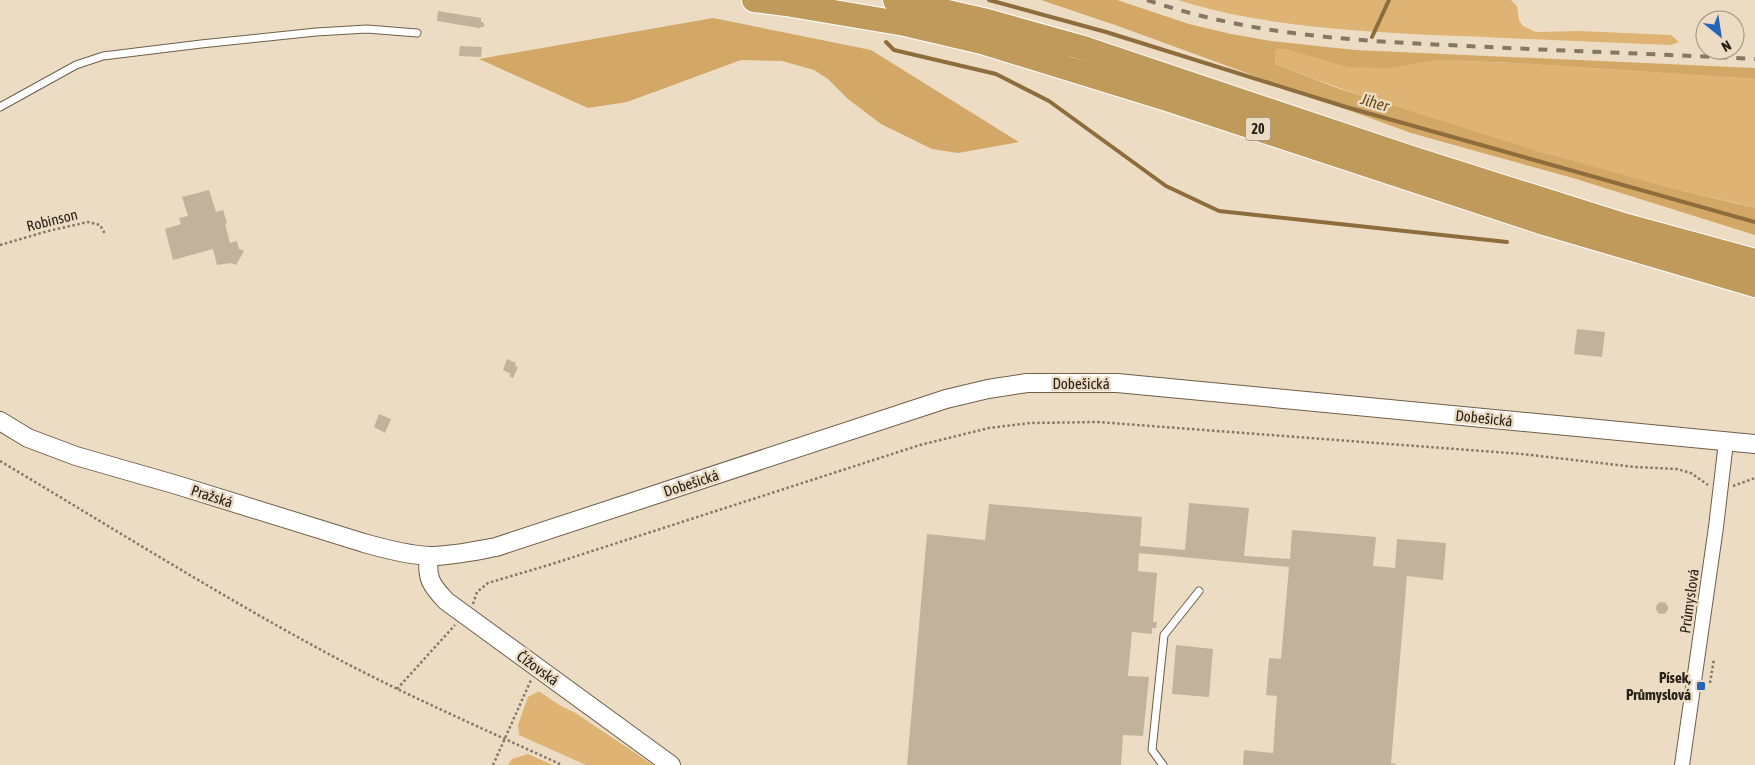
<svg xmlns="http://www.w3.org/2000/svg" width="1755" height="765" viewBox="0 0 1755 765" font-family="'Asap Condensed',sans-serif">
<rect width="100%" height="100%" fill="#eddcc4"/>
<g fill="#deb373">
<path d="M1178,0h333l6,6 2,14 4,6 13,6 44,-1 91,4 8,7 -8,3c-80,-3 -159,-7 -239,-10 -85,-5 -172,-9 -254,-35z"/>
<path d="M1276,49l13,1 103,18 47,-8 77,3 239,16v129c-29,-8 -59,-14 -89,-21 -132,-35 -264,-74 -391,-123z"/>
<path d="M537,692h3l21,14 13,6 79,53h-67l-67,-30 -1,-10 10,-28z"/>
<path d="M528,754l25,11h-45l4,-6z"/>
</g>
<g fill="#d3a765">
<path d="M1041,0h76l72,24 42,10 40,7 84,9 400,18v11l-239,-16 -77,-3 -47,8 -44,-1 -59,-17 -13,-1 -1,15 62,24 203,64 127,35 88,21v27l-182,-57 -162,-45 -293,-107z"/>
<path d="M713,18l158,32 148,92 -61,11 -26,-4 -51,-25 -33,-25 -20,-20 -14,-9 -32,-9 -41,-1 -114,42 -39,6 -109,-49z"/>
</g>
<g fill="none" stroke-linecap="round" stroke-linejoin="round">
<g stroke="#8d6d3c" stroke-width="4">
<path d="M989,0l117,32 240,75 409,115"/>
<path d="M1372,37l17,-37"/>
<path d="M886,42l8,8 102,24 53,27 117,85 53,25 288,31"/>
</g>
</g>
<g fill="#c2b29b">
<path d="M438,11l43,7v4h2l2,4 -6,2 -42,-7z"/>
<path d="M460,46l22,1 -1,10 -22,-1z"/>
<path d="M209,190l7,22 7,-2 4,13 -2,1 5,19 7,-2 2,8 5,2 -8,14 -5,-2 -14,2 -4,-16 -40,11 -8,-31 16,-5 -2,-6 9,-2 -6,-19z"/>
<path d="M1577,329l28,3 -3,25 -28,-3z"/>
<path d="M507,359l9,4 -1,3 3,1 -5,11 -4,-2 2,-2 -8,-4z"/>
<path d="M379,414l12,5 -6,14 -11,-6z"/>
<path d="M1189,503l60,5 -5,48 46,3 2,-29 84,7 -3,29 22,2 2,-29 49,4 -3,37 -36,-4 -16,187 5,1v1h-153l1,-15 29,3 4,-57 -11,-1 3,-37 12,1 8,-92 -150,-14 -1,18 19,2 -4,49h4l-1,6h-4v6l-20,-2 -4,44 21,1 -6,59 -20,-1 -2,30h-214l20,-231 58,6 4,-36 153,13 -2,29 45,4z"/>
<circle cx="1662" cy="608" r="6"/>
<path d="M1176,645l37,4 -4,48 -37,-3z"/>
</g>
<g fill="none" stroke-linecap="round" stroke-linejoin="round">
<defs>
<g id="service">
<path d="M0,107l76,-42 27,-9 98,-12 115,-12 51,-3 50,4"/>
<path d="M1163,765l-11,-15 12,-115 35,-44"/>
</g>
<path id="minor" d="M1682,765l34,-238 10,-85"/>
<g id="tertiary">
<path d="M0,421l28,17 48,18 101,29 187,58c21,6 44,12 66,13 22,0 44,-5 66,-9l450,-148 42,-10 39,-6h90l638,61"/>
<path d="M429,556c-3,22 2,29 17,45l225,164"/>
</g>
<g id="trunk">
<path d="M754,0l32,4 119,20 77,18 185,57 377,124 211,62"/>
<path d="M895,0l92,21 93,26 331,111 209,66 135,37"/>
</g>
</defs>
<use href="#service" stroke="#6e5f4a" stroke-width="9"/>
<use href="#minor" stroke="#6e5f4a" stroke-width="16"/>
<use href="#tertiary" stroke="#6e5f4a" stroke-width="20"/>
<use href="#trunk" stroke="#fff" stroke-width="26"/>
<g stroke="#837868" stroke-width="2.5" stroke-dasharray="2.5 2.5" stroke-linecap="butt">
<path d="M0,245l48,-14 40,-9 12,3 5,9"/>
<path d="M0,461c111,66 222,136 336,197 74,39 150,72 226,107"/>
<path d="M1733,486l22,-8"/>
<path d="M473,604l4,-12 11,-9 64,-19 368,-119 69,-17 41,-5 68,-1 424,32 113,13 42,2 14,4 17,12"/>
<path d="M1710,683l4,-24"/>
<path d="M397,689l58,-64"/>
<path d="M493,765l38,-85"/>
</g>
<use href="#service" stroke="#fff" stroke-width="7"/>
<use href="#minor" stroke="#fff" stroke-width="14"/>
<use href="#tertiary" stroke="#fff" stroke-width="18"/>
<use href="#trunk" stroke="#c09a5b" stroke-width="24"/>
<path stroke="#837868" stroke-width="4" stroke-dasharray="9 9" stroke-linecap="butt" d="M1147,0c106,36 210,41 321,46 95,5 191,8 287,13"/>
</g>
<rect fill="#2465b6" stroke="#eddcc4" stroke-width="2" x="1696" y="681" width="10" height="10" rx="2.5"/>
<g text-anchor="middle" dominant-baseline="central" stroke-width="5" stroke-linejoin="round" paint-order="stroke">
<rect fill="#eddcc4" stroke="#62594c" stroke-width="1" x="1245.5" y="117.5" width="25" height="23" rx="4"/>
<g font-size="14" font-weight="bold" fill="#272118">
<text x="1258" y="129">20</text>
</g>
<g font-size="15" fill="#272118" stroke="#eddcc4">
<text transform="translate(52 220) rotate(-14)">Robinson</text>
<text x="1081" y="383">Dobešická</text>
<text transform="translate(1484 418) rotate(6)">Dobešická</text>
<text transform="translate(691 483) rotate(-18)">Dobešická</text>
<text transform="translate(212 496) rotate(18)">Pražská</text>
<text transform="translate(1689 601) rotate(-82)">Průmyslová</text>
<text transform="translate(538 668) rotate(36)">Čížovská</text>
</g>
<g font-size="15" font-weight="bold" fill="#272118" stroke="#eddcc4" text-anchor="end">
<text x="1691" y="677">Písek,<tspan x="1691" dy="17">Průmyslová</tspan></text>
</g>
<g font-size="16" font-style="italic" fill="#674816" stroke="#eddcc4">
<text transform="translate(1375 102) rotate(16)">Jiher</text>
</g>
</g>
<g transform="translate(1720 35) rotate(150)"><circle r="24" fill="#eddcc4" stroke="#9e917f"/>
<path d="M0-4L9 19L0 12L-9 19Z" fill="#2465b6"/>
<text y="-8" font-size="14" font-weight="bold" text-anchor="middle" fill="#272118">N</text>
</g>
</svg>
